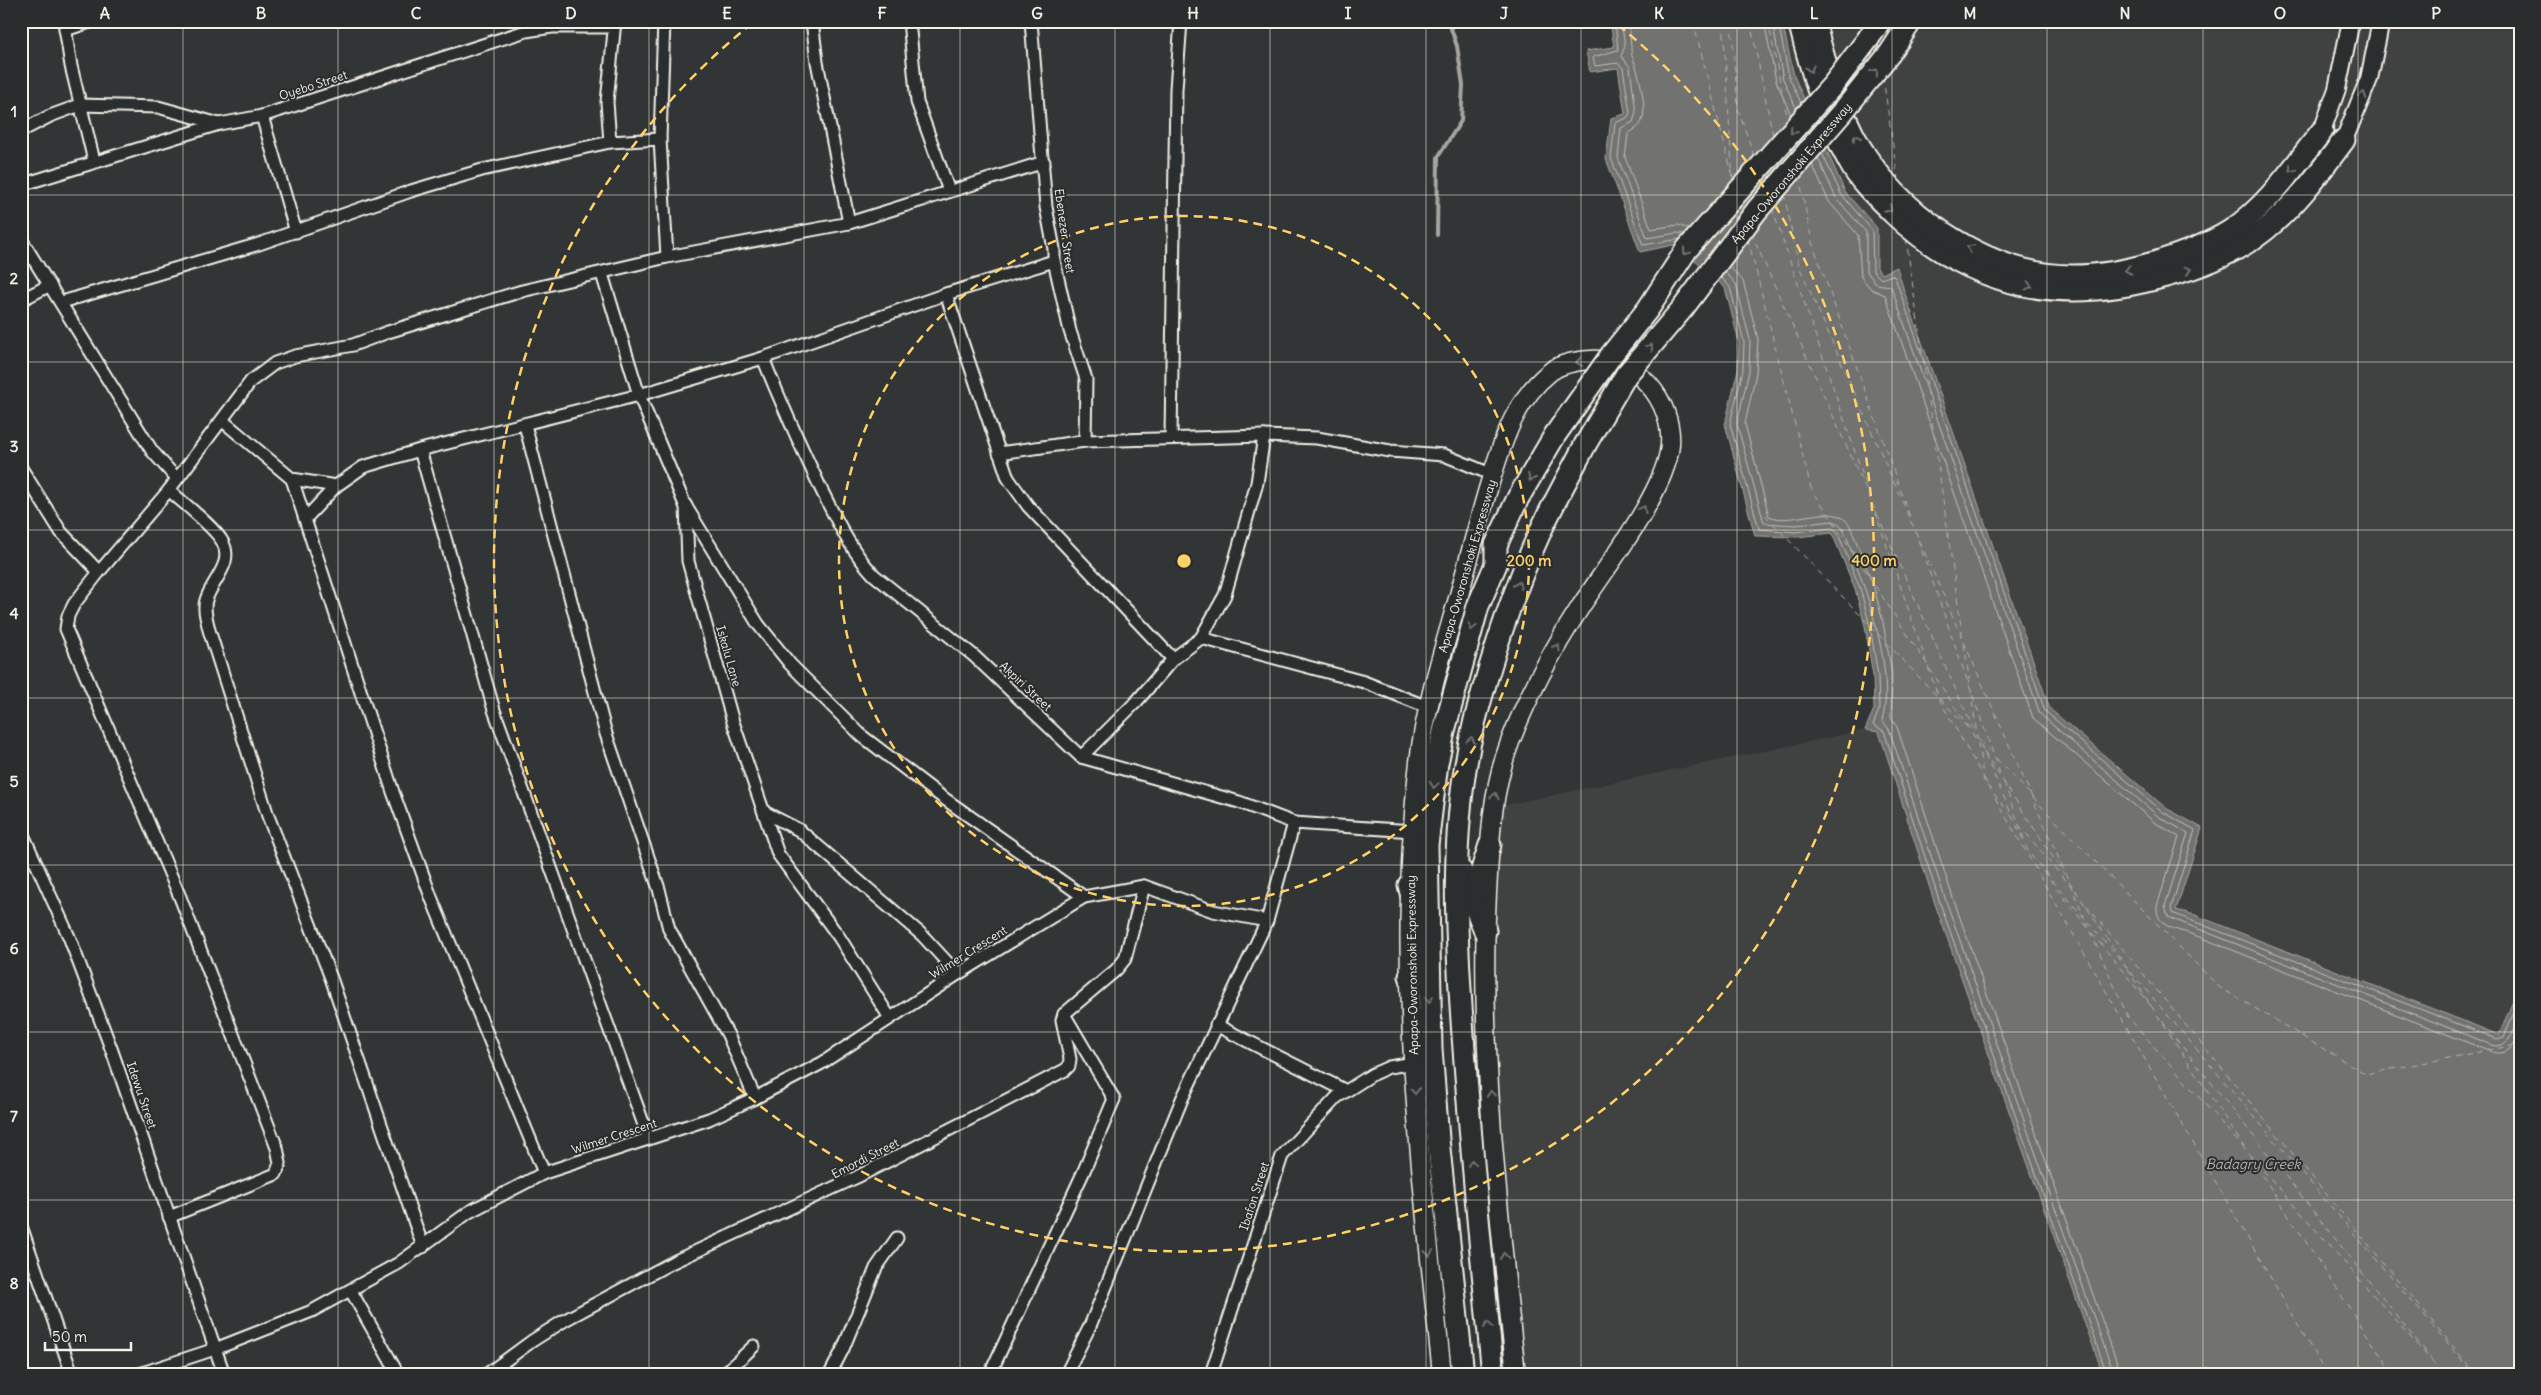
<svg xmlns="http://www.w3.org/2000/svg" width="2541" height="1395" viewBox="0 0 2541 1395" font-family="Delius,sans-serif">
<rect width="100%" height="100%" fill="#323535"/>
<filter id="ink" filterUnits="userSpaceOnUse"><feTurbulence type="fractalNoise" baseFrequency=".02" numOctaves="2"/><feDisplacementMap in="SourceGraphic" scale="10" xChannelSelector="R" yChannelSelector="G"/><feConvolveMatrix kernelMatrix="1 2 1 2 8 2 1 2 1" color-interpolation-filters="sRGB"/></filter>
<g filter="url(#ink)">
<g fill="#404242">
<path d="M1782,21h738v963l-21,51 -304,-120 -19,-5 26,-82 -36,-20 -116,-99 -146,-418 -6,-24 -16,8 -5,-7v-40l-32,-36 -51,-116z"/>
<path d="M1865,730l14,2 56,172 168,470h-588l-26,-280 7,-287z"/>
</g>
<path fill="#727370" stroke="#a6a5a0" d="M1610,21h172l12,55 51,116 32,36v40l5,6 15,-7 7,24 146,418 116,99 36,20 -26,82 19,5 304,120 21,-51v390h-417l-168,-470 -56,-172 -14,-2 9,-21 -1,-33 -8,-50 -10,-37 -23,-56 -35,4 -42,-1 -30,-112 13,-55 1,-27 -14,-54 -47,-44 -38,8 -34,-93 5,-41 14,-4 -7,-46 -28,4 -4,-21 28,-4z"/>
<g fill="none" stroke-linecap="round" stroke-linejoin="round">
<g stroke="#c0bfb8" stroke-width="1">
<path d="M1615,21l3,29 -25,7 2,9 23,-3 5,5 7,45 -3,5 -12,5 -4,35 32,87 37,-6"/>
<path d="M1621,21l4,25 -4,10 9,11 6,45 -3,10 -12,6 -3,30 29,80 30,-5 7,1"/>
<path d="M1629,21c1,7 2,32 3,35 6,13 16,52 10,65 -3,7 -9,9 -14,13l-3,23 26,72 27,-4 11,4"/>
<path d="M1764,21l12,60 15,34"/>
<path d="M1772,21l11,58 13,29"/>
<path d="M1778,21l11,56 12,26"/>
<path d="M1822,153l19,41 31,36 1,41 8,8 11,-4 3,2 150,434 118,101 32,18 -24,78 1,5 325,126 7,-2 16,-40"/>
<path d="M1818,158l18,40 30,34v38l10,14 15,2 149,428 119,103 29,16 -23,73 3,11 327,129c17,0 20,-20 25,-32"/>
<path d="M1812,164l17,38 29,33 3,42 10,12 14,6 148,423 121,104 25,15 -22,69c-1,20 16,23 32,27l303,119c15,4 22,-5 28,-18"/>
<path d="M1729,266l14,15 15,58 -2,34 -11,51 24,92c23,11 66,-17 81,10l23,58 10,38 9,52 -1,44 6,9 56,171 168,476"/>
<path d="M1725,272l11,12 14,56 -1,31 -12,53 27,99 32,2 37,-4c13,4 16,24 20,35 17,45 42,118 29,165l7,8 57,172 168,473"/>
<path d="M1721,277l9,10 14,55 -1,28 -13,54 29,105 37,3 36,-4 5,3 23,57 10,38 8,50 1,34 -6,15 11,6 56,172 167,471"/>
</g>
<path stroke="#a6a5a0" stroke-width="4" d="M1437,235l1,-78 23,-36 2,-36 -6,-39 -8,-23 -3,-2"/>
<g stroke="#b3b2ac" stroke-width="1" stroke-dasharray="6 5" stroke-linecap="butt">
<path d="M1693,21l39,153"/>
<path d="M1723,21l10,162"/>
<path d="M1731,21l7,88 16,47"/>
<path d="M1750,21l23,115"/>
<path d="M1768,21l20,100"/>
<path d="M1878,42l1,9"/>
<path d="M1883,77l15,103"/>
<path d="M1799,176l13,66 98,275"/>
<path d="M1784,194l15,72 285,650"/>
<path d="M1739,206l4,7"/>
<path d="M1772,208l97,285"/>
<path d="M1751,233l278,620 445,521"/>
<path d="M1906,238l57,402"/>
<path d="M1748,239l63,249 167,254"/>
<path d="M1875,511l51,150"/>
<path d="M1765,515l172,181"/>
<path d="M1918,540l83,236"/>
<path d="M1964,644l6,40"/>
<path d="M1928,667l11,32 43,76"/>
<path d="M1971,691l6,45"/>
<path d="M1940,699l30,31"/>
<path d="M1979,740l15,16"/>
<path d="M1978,743l6,39 28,34"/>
<path d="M1984,752l80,122"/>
<path d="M1996,758l34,36"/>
<path d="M1984,778l7,12"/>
<path d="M2004,782l21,60"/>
<path d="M2032,797l187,190 147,87 154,-30"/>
<path d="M1995,798l331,576"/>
<path d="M2019,825l50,60"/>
<path d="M2043,871l45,57"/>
<path d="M2069,881l52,78"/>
<path d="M2086,905l390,469"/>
<path d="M2086,922l42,95 315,357"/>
<path d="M2092,933l59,73"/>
<path d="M2127,969l117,178"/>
<path d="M2162,1021l269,338"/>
<path d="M2250,1157l143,217"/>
</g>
<defs>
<g id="street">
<path d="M64,21l7,45 23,95"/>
<path d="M664,21l-4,118 7,118"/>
<path d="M812,21l5,41 32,161"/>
<path d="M909,21l8,81 32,89"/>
<path d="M1031,21l15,186 8,42v12l16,70 16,48 -1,62"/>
<path d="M65,30l28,-9"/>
<path d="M262,116l34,116"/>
<path d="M21,131l29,-15 30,-11 78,2 61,17"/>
<path d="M610,142l-3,-40 8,-81"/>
<path d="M21,185l198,-61 43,-8 264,-85 26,-4h62"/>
<path d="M21,239l131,212 25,28"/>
<path d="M602,274l37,121 46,110 73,119 32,40 72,72 80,61 142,100 60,-11 69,25 54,10"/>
<path d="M946,294l62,184 20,28 145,153"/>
<path d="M21,300l29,-15"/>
<path d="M62,302l197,-58 152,-53 71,-21 128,-28 50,-3"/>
<path d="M763,358c18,45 38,89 59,133 15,30 29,60 52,84l100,81 107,101 158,45 55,21 119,8"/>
<path d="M223,421l69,58 101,313 38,105 113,276"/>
<path d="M525,425l81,309 53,155 10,40 59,106 27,63"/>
<path d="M1171,437l5,-348 5,-68"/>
<path d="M420,450l74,260 155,429"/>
<path d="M999,453l86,-12 179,-5 53,2 73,13 54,4 49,20"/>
<path d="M21,468l40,64 38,40"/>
<path d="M292,479l44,7 27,-19 57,-17 219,-55 124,-37 183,-64 108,-33"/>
<path d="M169,490c14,13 44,36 53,51 13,22 -10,39 -16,59 -3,10 1,20 3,30l59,186 63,162 92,269"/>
<path d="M686,506l2,55 45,161 45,132 61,83 51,81"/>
<path d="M305,519l31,-33"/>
<path d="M1201,638l163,44 66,26"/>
<path d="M1081,757l56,-56 36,-42 28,-21 24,-43 32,-112 7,-47"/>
<path d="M764,812l35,18 123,105 36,39"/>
<path d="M21,830l49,109 42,112 112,323"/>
<path d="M1216,1025l130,66"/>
<path d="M169,1217l107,-43 4,-11 -3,-15 -97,-251 -114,-268 2,-13 6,-12 25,-32 70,-82 82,-109 24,-18 20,-7 58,-11 35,-13 134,-41 145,-34 182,-34 195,-61"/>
<path d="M21,1226l51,148"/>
<path d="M351,1291l47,83"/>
<path d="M139,1374l76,-25 97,-38 87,-48 70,-51 75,-39 165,-54 46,-21 67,-35 136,-89 126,-77"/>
<path d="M487,1374l45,-33 33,-21 108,-58 184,-85 208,-107 4,-4 1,-7 -8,-39 2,-6 52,-44 9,-11 19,-73"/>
<path d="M724,1374l30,-28"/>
<path d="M830,1374l13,-25 33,-81 21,-30"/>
<path d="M990,1374l93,-201 31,-74 -50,-85"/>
<path d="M1066,1374l24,-48 92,-227 85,-178 27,-98"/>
<path d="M1211,1374l71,-218 55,-59 36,-23 16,-7 25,-4"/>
</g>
<g id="secondary">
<path d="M2322,131l15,-42 14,-68"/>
<path d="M2344,140l25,-61 12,-58"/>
</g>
<path id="primary" d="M1442,1374c-21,-203 -47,-408 -23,-612 6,-54 23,-108 38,-160 12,-42 22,-85 35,-126 12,-39 25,-78 58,-104 11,-9 27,-11 41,-12 46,-3 82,41 79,85 -4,46 -63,121 -89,161 -28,43 -53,89 -71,136 -19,51 -20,98 -23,151 -8,157 12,324 29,481"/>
<g id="highway">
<path d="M1799,21c12,49 26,98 51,142 10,19 29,36 44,51 80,75 168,92 272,62 34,-9 71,-24 99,-46 31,-25 55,-58 79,-90"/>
<path d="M1814,21c11,45 27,99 53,137 43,64 127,118 205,118 30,0 57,-6 85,-14 25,-8 51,-17 73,-31 38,-25 64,-65 92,-100"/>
<path d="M1868,39l12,-18"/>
<path d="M1890,53l21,-32"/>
<path d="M1461,871l24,60"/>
<path d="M1409,885l10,39"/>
<path d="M1471,904l19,-59"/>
<path d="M1410,976l12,-37"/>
<path d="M1463,1374l-25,-235 -7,-90 -4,-204 10,-82 8,-36 33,-121 18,-42v-19l22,-47 37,-63"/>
<path d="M1493,1374c-11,-108 -21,-216 -29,-325 -8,-108 -16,-222 11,-329 17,-64 38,-129 66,-190 13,-28 29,-56 44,-85"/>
</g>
</defs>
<use href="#street" stroke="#f4f1e8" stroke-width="15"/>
<use href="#secondary" stroke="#f4f1e8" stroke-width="20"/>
<use href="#primary" stroke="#f4f1e8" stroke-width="21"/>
<use href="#highway" stroke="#f4f1e8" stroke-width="25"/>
<use href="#street" stroke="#2a2d2e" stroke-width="11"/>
<use href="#secondary" stroke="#2a2d2e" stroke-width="16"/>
<use href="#primary" stroke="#2a2d2e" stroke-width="18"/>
<use href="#highway" stroke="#2a2d2e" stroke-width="21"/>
<defs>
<g id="highway-bridge">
<path d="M1555,435l57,-81 36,-45 39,-60 146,-164 35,-46"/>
<path d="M1585,445l41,-70 57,-67 74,-98 87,-100 46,-57"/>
</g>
</defs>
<use href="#highway-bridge" stroke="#f4f1e8" stroke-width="25" stroke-linecap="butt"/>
<use href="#highway-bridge" stroke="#2a2d2e" stroke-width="21"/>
</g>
<defs><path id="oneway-chevron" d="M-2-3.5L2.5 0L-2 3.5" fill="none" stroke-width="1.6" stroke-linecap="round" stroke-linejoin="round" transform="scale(1.25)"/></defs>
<g stroke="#71726f">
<use href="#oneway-chevron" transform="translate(1810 69) rotate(76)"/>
<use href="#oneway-chevron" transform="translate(1875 72) rotate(-51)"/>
<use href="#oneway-chevron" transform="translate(2363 95) rotate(-69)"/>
<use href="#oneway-chevron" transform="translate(1793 131) rotate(132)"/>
<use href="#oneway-chevron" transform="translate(1856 138) rotate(-117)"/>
<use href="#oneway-chevron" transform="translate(2292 169) rotate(128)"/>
<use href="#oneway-chevron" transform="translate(1889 209) rotate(43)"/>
<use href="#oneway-chevron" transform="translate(1970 248) rotate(-154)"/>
<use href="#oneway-chevron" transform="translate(1686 252) rotate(126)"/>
<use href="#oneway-chevron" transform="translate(2128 270) rotate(168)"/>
<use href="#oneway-chevron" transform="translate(2188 270) rotate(-18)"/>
<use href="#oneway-chevron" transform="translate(2029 286) rotate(13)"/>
<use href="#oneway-chevron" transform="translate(1650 347) rotate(-50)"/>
<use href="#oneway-chevron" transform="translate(1579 362) rotate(172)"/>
<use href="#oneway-chevron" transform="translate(1531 478) rotate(117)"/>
<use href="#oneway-chevron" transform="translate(1643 509) rotate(-61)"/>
<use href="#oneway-chevron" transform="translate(1518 585) rotate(-68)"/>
<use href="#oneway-chevron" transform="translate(1472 627) rotate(106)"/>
<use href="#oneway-chevron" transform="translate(1557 647) rotate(-60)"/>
<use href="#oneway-chevron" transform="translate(1471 740) rotate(-79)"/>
<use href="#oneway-chevron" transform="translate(1434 785) rotate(98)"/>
<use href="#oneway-chevron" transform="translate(1495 796) rotate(-78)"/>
<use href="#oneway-chevron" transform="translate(1429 999) rotate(87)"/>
<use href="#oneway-chevron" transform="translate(1415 1091) rotate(87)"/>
<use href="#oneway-chevron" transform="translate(1491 1094) rotate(-94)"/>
<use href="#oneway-chevron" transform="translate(1472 1163) rotate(-96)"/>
<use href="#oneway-chevron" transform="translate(1429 1253) rotate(84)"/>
<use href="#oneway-chevron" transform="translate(1504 1256) rotate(-95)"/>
<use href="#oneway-chevron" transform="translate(1488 1325) rotate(-96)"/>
</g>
</g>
<path fill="none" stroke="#f4f1e8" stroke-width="1" stroke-opacity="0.55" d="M183,21v1353M338,21v1353M494,21v1353M649,21v1353M804,21v1353M960,21v1353M1115,21v1353M1270,21v1353M1426,21v1353M1581,21v1353M1737,21v1353M1892,21v1353M2047,21v1353M2203,21v1353M2358,21v1353M21,195h2499M21,362h2499M21,530h2499M21,698h2499M21,865h2499M21,1032h2499M21,1200h2499"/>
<g fill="none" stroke="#ffd166" stroke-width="2.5" stroke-dasharray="9 6">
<circle cx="1184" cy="561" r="345"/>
<path d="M1618 25A690 690 0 1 1 750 25"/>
</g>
<g text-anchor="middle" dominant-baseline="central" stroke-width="4" stroke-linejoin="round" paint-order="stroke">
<g font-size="12" fill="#f4f1e8" stroke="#2a2d2e">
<text transform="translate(313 85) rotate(-18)">Oyebo Street</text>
<text transform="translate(1791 173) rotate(-50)">Apapa-Oworonshoki Expressway</text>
<text transform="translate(1065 231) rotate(82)">Ebenezer Street</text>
<text transform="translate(1467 566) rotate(-74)">Apapa-Oworonshoki Expressway</text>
<text transform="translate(729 656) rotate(74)">Iskalu Lane</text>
<text transform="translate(1026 686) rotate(43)">Akpiri Street</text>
<text transform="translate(968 952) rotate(-32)">Wilmer Crescent</text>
<text transform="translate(1412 965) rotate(-91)">Apapa-Oworonshoki Expressway</text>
<text transform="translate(142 1095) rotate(71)">Idewu Street</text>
<text transform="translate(614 1136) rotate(-18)">Wilmer Crescent</text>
<text transform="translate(865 1158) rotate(-27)">Emordi Street</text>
<text transform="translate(1254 1196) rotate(-72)">Ibafon Street</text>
</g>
<g font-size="14" font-style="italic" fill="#b3b2ac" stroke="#2a2d2e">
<text x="2253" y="1164">Badagry Creek</text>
</g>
</g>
<circle cx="1184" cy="561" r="8" fill="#ffd166" stroke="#2a2d2e" stroke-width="2.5"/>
<g font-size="15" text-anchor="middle" font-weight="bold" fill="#ffd166" stroke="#2a2d2e" stroke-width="4" stroke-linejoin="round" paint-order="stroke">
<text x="1529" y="566">200 m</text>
<text x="1874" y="566">400 m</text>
</g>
<rect width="2541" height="1395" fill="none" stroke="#2a2d2e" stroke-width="55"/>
<path d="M45 1342v8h86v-8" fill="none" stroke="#f4f1e8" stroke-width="2.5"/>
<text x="52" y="1342" font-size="15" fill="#f4f1e8" stroke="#2a2d2e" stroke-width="4" paint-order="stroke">50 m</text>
<rect x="28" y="28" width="2486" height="1340" fill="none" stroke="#f4f1e8" stroke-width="2"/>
<g font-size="16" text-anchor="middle" font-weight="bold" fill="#f4f1e8">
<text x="105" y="19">A</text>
<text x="261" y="19">B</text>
<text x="416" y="19">C</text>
<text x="571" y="19">D</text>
<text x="727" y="19">E</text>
<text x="882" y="19">F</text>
<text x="1037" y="19">G</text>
<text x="1193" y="19">H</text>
<text x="1348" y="19">I</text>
<text x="1504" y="19">J</text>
<text x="1659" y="19">K</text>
<text x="1814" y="19">L</text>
<text x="1970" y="19">M</text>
<text x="2125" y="19">N</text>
<text x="2280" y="19">O</text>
<text x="2436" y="19">P</text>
<text x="14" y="117">1</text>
<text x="14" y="284">2</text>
<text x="14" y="452">3</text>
<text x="14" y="619">4</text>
<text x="14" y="787">5</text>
<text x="14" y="954">6</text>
<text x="14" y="1122">7</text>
<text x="14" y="1289">8</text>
</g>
</svg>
